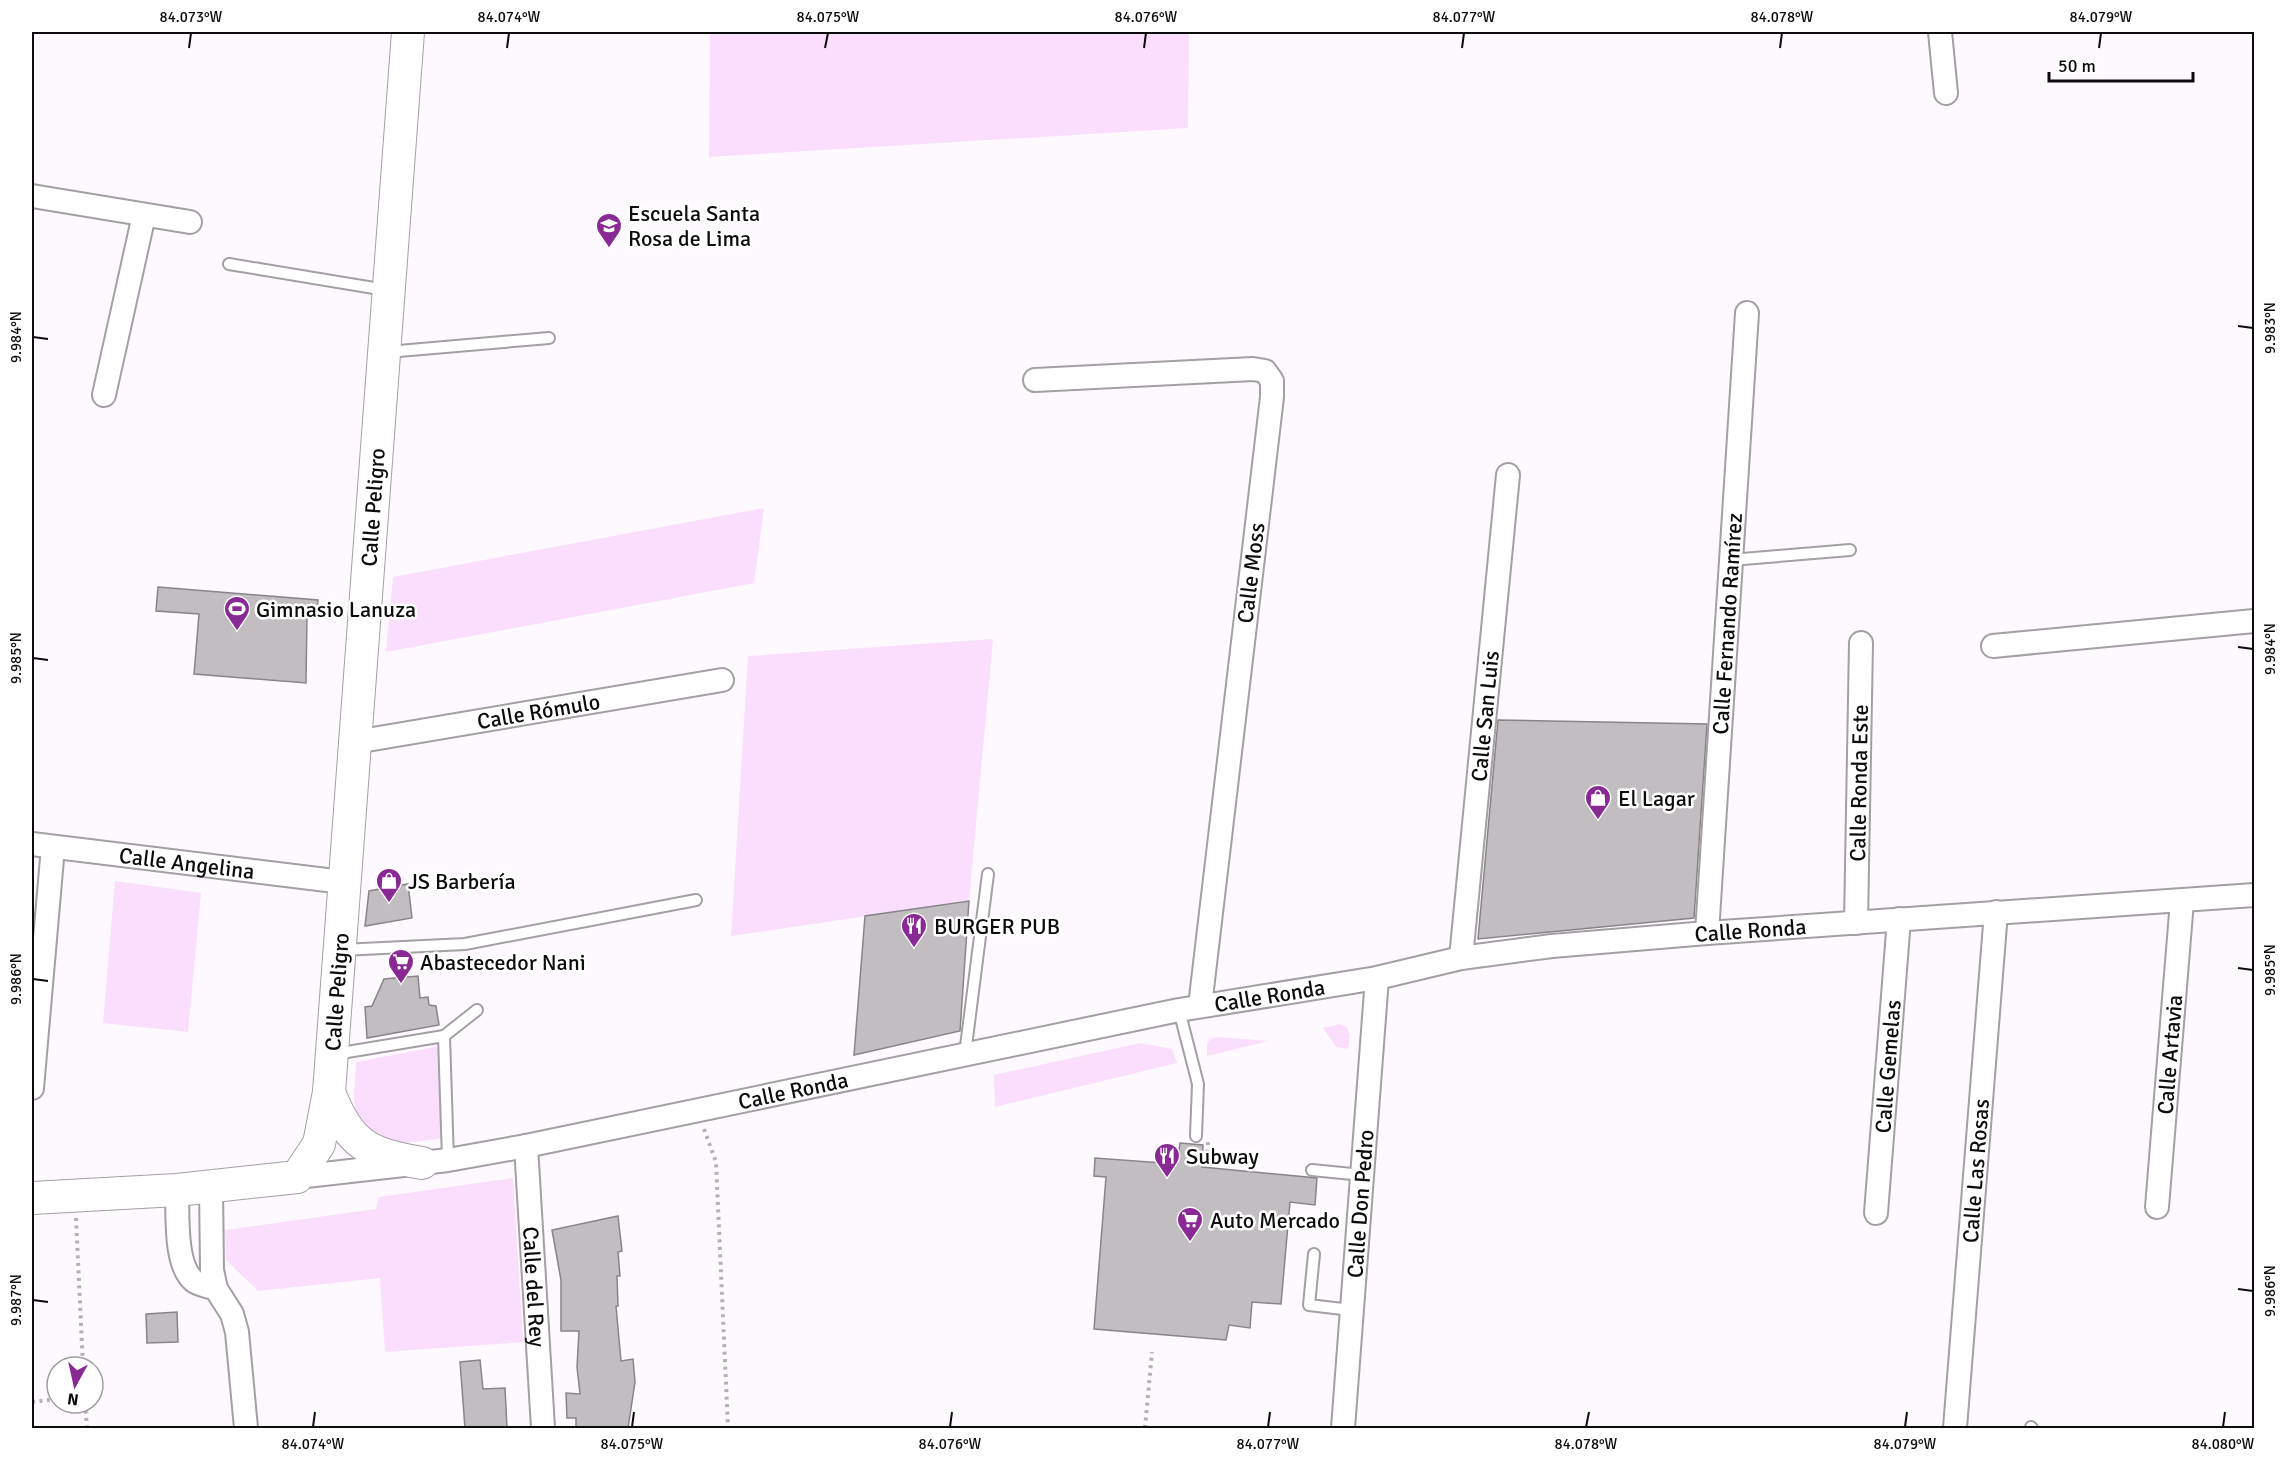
<svg xmlns="http://www.w3.org/2000/svg" width="2286" height="1460" viewBox="0 0 2286 1460" font-family="Signika,sans-serif">
<rect width="100%" height="100%" fill="#fef9fe"/>
<g fill="#fbdefe">
<path d="M710,32h479l-1,96 -479,29z"/>
<path d="M764,508l-10,75 -368,69 7,-75z"/>
<path d="M993,639l-24,262 -238,35 17,-280z"/>
<path d="M115,881l86,12 -13,139 -85,-9z"/>
<path d="M1339,1024l8,3 3,9 -2,13 -12,-2 -13,-19z"/>
<path d="M1219,1037l50,4 -62,15v-12l3,-5z"/>
<path d="M1140,1043l32,6 5,14 -182,44 -1,-32z"/>
<path d="M440,1046l4,92 -44,6 -23,-5 -21,-22 -2,-19 2,-36z"/>
<path d="M513,1178l10,164 -138,10 -5,-74 -122,13 -32,-31 -1,-30 151,-21 3,-12z"/>
</g>
<g fill="#c1bdc1" stroke="#888589" stroke-width="1.5">
<path d="M158,587l160,13 -1,15 -10,-1 -1,69 -112,-9 5,-60 -43,-3z"/>
<path d="M1498,720l209,4 -13,194 -216,21z"/>
<path d="M408,884l4,34 -47,8 4,-35z"/>
<path d="M969,901l-9,130 -106,24 11,-139z"/>
<path d="M418,976l2,22 8,-1 1,8 7,1 3,19 -72,13 -2,-31 7,-1 12,-27z"/>
<path d="M1180,1143l23,2 -1,22 115,11 -2,27 -25,-3 -9,102 -29,-2 -2,26 -21,-3 -3,15 -132,-11 12,-152 -12,-1 1,-18 82,6z"/>
<path d="M618,1216l4,35 -4,1 2,24h-3l1,30h-2l5,55 12,-2 2,23 -7,46h-52v-10h-9l-1,-25 14,1 -3,-27 2,-36h-18v-51l-9,-50z"/>
<path d="M177,1312l1,30 -31,1 -1,-29z"/>
<path d="M480,1360l3,29 22,-1 2,40h-42l-5,-66z"/>
</g>
<g fill="none" stroke-linecap="round" stroke-linejoin="round">
<defs>
<g id="service">
<path d="M229,264l157,26"/>
<path d="M387,352l162,-14"/>
<path d="M1731,560l119,-10"/>
<path d="M342,950l123,-6 231,-44"/>
<path d="M1179,1010l19,74 -2,52"/>
<path d="M444,1036l33,-26"/>
<path d="M335,1054l109,-18 4,124"/>
<path d="M965,1054l23,-180"/>
<path d="M1312,1170l50,5"/>
<path d="M1314,1254l-5,51 42,5"/>
<path d="M2031,1427l1,1"/>
</g>
<g id="minor">
<path d="M1940,32l6,61"/>
<path d="M32,196l158,26"/>
<path d="M1035,380l218,-11 12,2 7,10v16l-72,609"/>
<path d="M104,395l40,-180"/>
<path d="M1993,646l261,-25"/>
<path id="s1" d="M355,742l367,-62"/>
<path id="s2" d="M32,844l311,38"/>
<path id="s3" d="M1856,923l5,-280"/>
<path id="s4" d="M1707,933l40,-620"/>
<path id="s5" d="M1461,958l47,-483"/>
<path d="M32,1088l21,-241"/>
<path id="s6" d="M526,1146l17,282"/>
<path id="s7" d="M297,1177l151,-17 78,-14 653,-136 198,-32 84,-20 91,-12 155,-13 547,-38"/>
<path d="M211,1187l1,83 4,19 16,25 5,18 9,96"/>
<path d="M177,1190c1,23 -3,75 17,91 5,4 15,5 22,8"/>
<path id="s8" d="M2157,1207l25,-306"/>
<path id="s9" d="M1876,1213l23,-294"/>
<path id="s10" d="M1343,1428l34,-450"/>
<path id="s11" d="M1955,1428l41,-516"/>
</g>
<g id="secondary">
<path d="M329,1092c20,53 39,62 93,71"/>
<path id="s12" d="M32,1198l145,-8 120,-13 22,-33 10,-52 79,-1060"/>
</g>
</defs>
<use href="#service" stroke="#a39fa4" stroke-width="14"/>
<use href="#minor" stroke="#a39fa4" stroke-width="26"/>
<use href="#secondary" stroke="#a39fa4" stroke-width="34"/>
<g stroke="#b4b0b4" stroke-width="4" stroke-dasharray="3 4.5" stroke-linecap="butt">
<path d="M704,1129l12,33 12,266"/>
<path d="M1207,1160l1,-18"/>
<path d="M76,1218l7,149"/>
<path d="M32,1402l25,-3"/>
<path d="M85,1403l2,25"/>
<path d="M1145,1428l7,-76"/>
</g>
<use href="#service" stroke="#fff" stroke-width="10"/>
<use href="#minor" stroke="#fff" stroke-width="22"/>
<use href="#secondary" stroke="#fff" stroke-width="32"/>
</g>
<path fill="none" stroke="#0d0c0d" stroke-width="2" d="M189,48l2,-15M507,48l2,-15M825,48l3,-15M1144,48l2,-15M1462,48l2,-15M1780,48l2,-15M2099,48l2,-15M2238,326l15,2M33,337l15,2M2238,647l15,2M33,658l15,2M2238,968l15,2M33,979l15,2M2238,1289l15,2M33,1300l15,2M313,1427l2,-15M632,1427l2,-15M950,1427l2,-15M1268,1427l2,-15M1586,1427l3,-15M1905,1427l2,-15M2223,1427l2,-15"/>
<defs>
<symbol id="school-pin" viewBox="-11 -11 22 30"><path d="M0 17L-7.5 6A9.5 9.5 0 1 1 7.5 6Z" fill="#882994" stroke="#fff"/><path d="M0-5L7-2L0 1L-7-2ZM-4 1L0 2.5L4 1V4Q0 6-4 4Z" fill="#fff"/></symbol>
<symbol id="stadium-pin" viewBox="-11 -11 22 30"><path d="M0 17L-7.5 6A9.5 9.5 0 1 1 7.5 6Z" fill="#882994" stroke="#fff"/><path d="M0-5a6.5 5 0 1 0 0 10a6.5 5 0 1 0 0-10ZM-3.5-1.8h7v3.6h-7Z" fill="#fff"/></symbol>
<symbol id="shop-pin" viewBox="-11 -11 22 30"><path d="M0 17L-7.5 6A9.5 9.5 0 1 1 7.5 6Z" fill="#882994" stroke="#fff"/><path d="M-5-2.5h2.3a2.7 3.5 0 0 1 5.4 0H5L5.5 6h-11ZM-1.5-2.5h3a1.5 2.3 0 0 0-3 0Z" fill="#fff"/></symbol>
<symbol id="restaurant-pin" viewBox="-11 -11 22 30"><path d="M0 17L-7.5 6A9.5 9.5 0 1 1 7.5 6Z" fill="#882994" stroke="#fff"/><path d="M-5-6h1v4h1v-4h1v4h1v-4h1v5L-1.5 .5V6h-2V.5L-5-1ZM5-6V6H3V1.5H1.5Q1.5-4 5-6Z" fill="#fff"/></symbol>
<symbol id="supermarket-pin" viewBox="-11 -11 22 30"><path d="M0 17L-7.5 6A9.5 9.5 0 1 1 7.5 6Z" fill="#882994" stroke="#fff"/><path d="M-6-5.5h2.5l.6 2H6L4.5 2H-2.5L-4.4-4H-6ZM-1.5 3.2a1.3 1.3 0 1 0 .1 0ZM3 3.2a1.3 1.3 0 1 0 .1 0Z" fill="#fff"/></symbol>
</defs>
<g fill-rule="evenodd">
<use href="#school-pin" x="594" y="211" width="30" height="40"/>
<use href="#stadium-pin" x="222" y="594" width="30" height="40"/>
<use href="#shop-pin" x="1583" y="783" width="30" height="40"/>
<use href="#shop-pin" x="374" y="866" width="30" height="40"/>
<use href="#restaurant-pin" x="899" y="911" width="30" height="40"/>
<use href="#supermarket-pin" x="386" y="947" width="30" height="40"/>
<use href="#restaurant-pin" x="1152" y="1141" width="30" height="40"/>
<use href="#supermarket-pin" x="1175" y="1205" width="30" height="40"/>
</g>
<g text-anchor="middle" dominant-baseline="central" stroke-width="5" stroke-linejoin="round" paint-order="stroke">
<g font-size="22" fill="#0d0c0d" stroke="#fff" text-anchor="start">
<text x="628" y="213">Escuela Santa<tspan x="628" dy="25">Rosa de Lima</tspan></text>
<text x="256" y="609">Gimnasio Lanuza</text>
<text x="1618" y="798">El Lagar</text>
<text x="408" y="881">JS Barbería</text>
<text x="934" y="926">BURGER PUB</text>
<text x="420" y="962">Abastecedor Nani</text>
<text x="1186" y="1156">Subway</text>
<text x="1210" y="1220">Auto Mercado</text>
</g>
<g font-size="22" fill="#0d0c0d" stroke="#fff">
<text stroke="none"><textPath href="#s12" startOffset="945">Calle Peligro</textPath></text>
<text transform="translate(1251 573) rotate(-83)">Calle Moss</text>
<text stroke="none"><textPath href="#s4" startOffset="310">Calle Fernando Ramírez</textPath></text>
<text stroke="none"><textPath href="#s1" startOffset="186">Calle Rómulo</textPath></text>
<text stroke="none"><textPath href="#s5" startOffset="243">Calle San Luis</textPath></text>
<text stroke="none"><textPath href="#s3" startOffset="140">Calle Ronda Este</textPath></text>
<text stroke="none"><textPath href="#s2" startOffset="156">Calle Angelina</textPath></text>
<text stroke="none"><textPath href="#s7" startOffset="1476">Calle Ronda</textPath></text>
<text stroke="none"><textPath href="#s12" startOffset="459">Calle Peligro</textPath></text>
<text stroke="none"><textPath href="#s7" startOffset="990">Calle Ronda</textPath></text>
<text stroke="none"><textPath href="#s8" startOffset="153">Calle Artavia</textPath></text>
<text stroke="none"><textPath href="#s9" startOffset="147">Calle Gemelas</textPath></text>
<text stroke="none"><textPath href="#s7" startOffset="504">Calle Ronda</textPath></text>
<text stroke="none"><textPath href="#s11" startOffset="258">Calle Las Rosas</textPath></text>
<text stroke="none"><textPath href="#s10" startOffset="225">Calle Don Pedro</textPath></text>
<text stroke="none"><textPath href="#s6" startOffset="141">Calle del Rey</textPath></text>
</g>
</g>
<rect width="2286" height="1460" fill="none" stroke="#ffffff" stroke-width="66"/>
<g transform="translate(75 1385) rotate(188)"><circle r="28" fill="#ffffff" stroke="#9e9e9e" stroke-width="1.5"/>
<path d="M0-4.5L10 22L0 15L-10 22Z" fill="#882994"/>
<text y="-9" font-size="16" font-weight="bold" text-anchor="middle" fill="#0d0c0d">N</text>
</g>
<path d="M2049 72v9h144v-9" fill="none" stroke="#0d0c0d" stroke-width="3"/>
<text x="2058" y="72" font-size="18" fill="#0d0c0d" stroke="#ffffff" stroke-width="4.5" paint-order="stroke">50 m</text>
<rect x="33" y="33" width="2220" height="1394" fill="none" stroke="#0d0c0d" stroke-width="2"/>
<g font-size="15" text-anchor="middle" fill="#0d0c0d">
<text x="191" y="22">84.073°W</text>
<text x="509" y="22">84.074°W</text>
<text x="828" y="22">84.075°W</text>
<text x="1146" y="22">84.076°W</text>
<text x="1464" y="22">84.077°W</text>
<text x="1782" y="22">84.078°W</text>
<text x="2101" y="22">84.079°W</text>
<text transform="translate(2270 328) rotate(-90)" y="5">9.983°N</text>
<text transform="translate(16 337) rotate(-90)" y="5">9.984°N</text>
<text transform="translate(2270 649) rotate(-90)" y="5">9.984°N</text>
<text transform="translate(16 658) rotate(-90)" y="5">9.985°N</text>
<text transform="translate(2270 970) rotate(-90)" y="5">9.985°N</text>
<text transform="translate(16 979) rotate(-90)" y="5">9.986°N</text>
<text transform="translate(2270 1291) rotate(-90)" y="5">9.986°N</text>
<text transform="translate(16 1300) rotate(-90)" y="5">9.987°N</text>
<text x="313" y="1449">84.074°W</text>
<text x="632" y="1449">84.075°W</text>
<text x="950" y="1449">84.076°W</text>
<text x="1268" y="1449">84.077°W</text>
<text x="1586" y="1449">84.078°W</text>
<text x="1905" y="1449">84.079°W</text>
<text x="2223" y="1449">84.080°W</text>
</g>
</svg>
